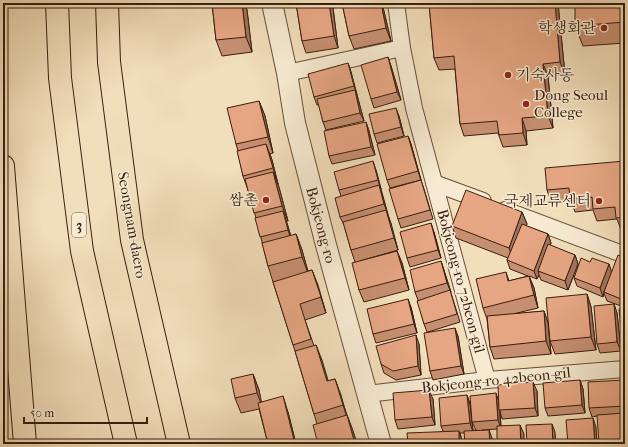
<svg xmlns="http://www.w3.org/2000/svg" width="628" height="447" viewBox="0 0 628 447" font-family="'IM FELL French Canon','Noto Serif KR',serif">
<rect width="100%" height="100%" fill="#f1deba"/>
<filter id="stains"><feTurbulence type="fractalNoise" baseFrequency=".005" numOctaves="4"/><feColorMatrix values="0 0 0 0 .2 0 0 0 0 .09 0 0 0 0 .02 0 0 0 .5 -.17"/></filter>
<radialGradient id="worn" r=".72"><stop offset=".6" stop-color="#630" stop-opacity="0"/><stop offset="1" stop-color="#630" stop-opacity=".3"/></radialGradient>
<g fill="none" stroke-linecap="round" stroke-linejoin="round">
<defs>
<g id="minor">
<path d="M396,3l6,45 12,60 73,272"/>
<path d="M287,73l115,-25"/>
<path d="M434,183l49,18"/>
<path d="M505,210l120,45"/>
<path d="M367,394l120,-14 138,-11"/>
</g>
<path id="tertiary" d="M272,3l15,70 8,50 31,122 55,199"/>
<g id="primary">
<path d="M57,3l3,75 22,173 44,193"/>
<path d="M107,3l2,59 23,178 47,204"/>
</g>
<path id="motorway" d="M3,166l22,278"/>
</defs>
<use href="#minor" stroke="#684e3a" stroke-width="18"/>
<use href="#tertiary" stroke="#684e3a" stroke-width="22"/>
<use href="#primary" stroke="#3a1e0f" stroke-width="24"/>
<use href="#motorway" stroke="#3a1e0f" stroke-width="24"/>
<use href="#minor" stroke="#f6ead2" stroke-width="16"/>
<use href="#tertiary" stroke="#f6ead2" stroke-width="20"/>
<use href="#primary" stroke="#f1deba" stroke-width="22"/>
<use href="#motorway" stroke="#f1deba" stroke-width="22"/>
</g>
<g fill="#c68f71" stroke="#3a1e0f">
<path d="M212,3h32l3,7 5,42 -30,4 -6,-16z"/>
<path d="M296,3h35l2,5 5,40 -32,5 -4,-12z"/>
<path d="M342,3h40l9,38 -37,8 -5,-13z"/>
<path d="M429,3h129l7,72 -17,1 5,52 -27,3 1,14 -24,2 -5,-14 -34,3 -4,-12 -5,-55 -16,1 -5,-12z"/>
<path d="M625,3v40l-42,3 -8,-20z"/>
<path d="M388,57l3,9 10,34 -27,8 -3,-9z"/>
<path d="M348,63l3,9 13,49 -38,9 -3,-8 -4,-17h-2l-3,-8z"/>
<path d="M259,101l6,15 8,37 -3,1 2,6 6,24 10,37h-2l5,15 5,-2 6,16 6,21 4,-1 14,43 -21,7 9,26 2,-1 12,36 7,-2 12,36 6,16 4,13h-39l-1,-20 -3,-10 -19,-63 -22,-69 -5,-16 -12,-48 -8,-28 -5,-14 -5,-25 -2,-7z"/>
<path d="M399,116l5,20 -27,7 -3,-9z"/>
<path d="M366,122l3,9 6,24 -43,9 -3,-8z"/>
<path d="M408,136l3,8 10,36 -31,8 -3,-8z"/>
<path d="M625,161v69h-4l-4,-11 -20,2 -4,-11 -18,2 -4,-12 -20,2 -4,-12z"/>
<path d="M376,170l5,19 17,61 -38,11 37,-10 5,12 7,27 -45,12 -5,-12 -4,-28 -4,-12 -7,-25 -4,-8 1,-21 -2,-6z"/>
<path d="M421,180l3,9 9,30 -32,9 -3,-9z"/>
<path d="M522,212l5,12 -1,2 22,8 3,9 -1,3 25,9 3,9 -10,26 -27,-10 -2,-5 -2,4 -8,-3 5,12 4,20 -25,6 31,-3 4,12 3,31 -57,5 -4,-12 -3,-28 -4,-11 23,-36 3,9 19,-5 -18,-7 -3,-9 1,-2 -52,-20 -4,-12z"/>
<path d="M434,232l7,26 -31,9 -3,-9z"/>
<path d="M625,258v47l-1,2 -17,-6 -3,-8 -1,4 -26,-11 -3,-8 35,-14 2,8z"/>
<path d="M441,261l19,61 -32,10 30,4 6,38 -31,6 -3,-9 -3,-39 -3,-8 -6,-24 -3,-8z"/>
<path d="M587,294l4,13 5,43 -41,4 -5,-13z"/>
<path d="M614,304l3,9 4,38 -21,2 -3,-9z"/>
<path d="M411,307l6,26 -41,10 -3,-9z"/>
<path d="M625,308v40l-3,-8z"/>
<path d="M419,344l2,31 -25,5 -12,-7 -3,-9z"/>
<path d="M253,374l6,16 2,12 27,10 8,32h-28l-9,-35 -18,4 -6,-15z"/>
<path d="M580,380l3,9 2,24 -37,3 -3,-8z"/>
<path d="M625,380v64l-28,-28 -5,1 -3,-9z"/>
<path d="M537,391l1,25 -36,3 -2,-8 1,15 23,8 -27,-5 -15,1 10,8 -28,-5h-4l3,11h-55l35,-13 -2,-5 26,-31 3,9 3,26h3l-4,-8 27,-20z"/>
<path d="M433,399l2,26 -37,4 -3,-9z"/>
</g>
<g fill="#a1745c" stroke="#3a1e0f">
<path d="M242,3h2l3,7 5,42 -6,-15z"/>
<path d="M329,3h2l2,5 5,40 -4,-12z"/>
<path d="M381,3h1l9,38 -5,-13z"/>
<path d="M555,3h3l7,72 -5,-13z"/>
<path d="M388,57l3,9 10,34 -4,-8z"/>
<path d="M348,63l3,9 6,23 -3,-9z"/>
<path d="M543,64l5,12 5,52 -5,-12z"/>
<path d="M355,90l3,9 6,22 -4,-8z"/>
<path d="M259,101l6,15 8,37 -5,-16z"/>
<path d="M396,108l3,8 5,20 -3,-9z"/>
<path d="M522,118l4,13 1,14 -4,-12z"/>
<path d="M366,122l3,9 6,24 -4,-8z"/>
<path d="M408,136l3,8 10,36 -3,-9z"/>
<path d="M266,144l6,16 6,24 -5,-16z"/>
<path d="M373,161l3,9 5,19 -3,-9z"/>
<path d="M273,172l6,15 9,34 -6,-15z"/>
<path d="M379,185l3,9 5,18 -3,-8z"/>
<path d="M386,210l5,13 7,27 -4,-12z"/>
<path d="M283,211l5,15 5,20 -5,-16z"/>
<path d="M522,212l5,12 -14,36 -4,-12z"/>
<path d="M431,223l3,9 7,26 -3,-8z"/>
<path d="M296,234l6,16 6,23 -6,-16z"/>
<path d="M548,234l3,9 -11,29 -2,-1 1,4 -2,4 -3,-8z"/>
<path d="M397,251l5,12 7,27 -4,-12z"/>
<path d="M575,255l3,9 -10,26 -3,-9z"/>
<path d="M441,261l3,9 7,22 -4,-9z"/>
<path d="M609,264l3,9 -8,19v1l-1,4 -3,-9z"/>
<path d="M312,270l6,15 8,28 -5,-16z"/>
<path d="M529,276l5,12 4,20 -4,-13z"/>
<path d="M625,288v17l-1,2 -3,-8z"/>
<path d="M587,294l4,13 5,43 -5,-13z"/>
<path d="M408,299l3,8 6,26 -3,-9z"/>
<path d="M614,304l3,9 4,38 -4,-9z"/>
<path d="M544,311l4,12 3,31 -5,-13z"/>
<path d="M455,328l3,8 6,38 -3,-8z"/>
<path d="M416,335l3,9 2,31 -3,-9z"/>
<path d="M316,345l6,15 11,37 -6,-16z"/>
<path d="M253,374l6,16 4,19 -6,-16z"/>
<path d="M335,379l6,16 7,26 -5,-16z"/>
<path d="M580,380l3,9 2,24 -3,-8z"/>
<path d="M533,382l4,9 1,25 -3,-8z"/>
<path d="M429,390l4,9 2,26 -3,-8z"/>
<path d="M496,393l3,9 2,26 -3,-8z"/>
<path d="M467,395l3,9 3,28 -3,-9z"/>
<path d="M283,396l5,16 8,32h-1z"/>
<path d="M347,415l6,16 4,13h-2z"/>
<path d="M593,418l3,9 1,17h-2z"/>
<path d="M552,424l3,8 1,12h-3z"/>
<path d="M520,425l4,9v10h-3z"/>
<path d="M489,430l3,8 1,6h-3z"/>
<path d="M459,431l4,12v1h-4z"/>
</g>
<g fill="#e6a683" stroke="#3a1e0f">
<path d="M212,3h30l4,34 -30,3z"/>
<path d="M296,3h33l5,33 -32,5z"/>
<path d="M342,3h39l5,25 -37,8z"/>
<path d="M429,3h126l5,59 -17,2 5,52 -26,2 1,15 -24,2 -2,-14 -37,3 -6,-68 -20,2z"/>
<path d="M575,3h50v19l-50,4z"/>
<path d="M388,57l9,35 -26,7 -10,-34z"/>
<path d="M348,63l6,23 -40,11 -6,-23z"/>
<path d="M355,90l5,23 -37,9 -6,-23z"/>
<path d="M259,101l9,36 -32,7 -9,-36z"/>
<path d="M396,108l5,19 -27,7 -5,-20z"/>
<path d="M366,122l5,25 -42,9 -5,-25z"/>
<path d="M408,136l10,35 -31,9 -10,-36z"/>
<path d="M266,144l7,24 -30,8 -6,-25z"/>
<path d="M373,161l5,19 -39,10 -5,-18z"/>
<path d="M625,161v56l-9,1 -1,-11 -22,2 -1,-12 -22,2 -1,-11 -22,2 -2,-22z"/>
<path d="M273,172l9,34 -28,7 -9,-34z"/>
<path d="M421,180l9,30 -32,9 -9,-30z"/>
<path d="M379,185l5,19 -44,13 -5,-19z"/>
<path d="M466,190l56,22 -13,36 -57,-22z"/>
<path d="M386,210l8,28 -43,12 -8,-28z"/>
<path d="M283,211l5,19 -28,7 -5,-19z"/>
<path d="M431,223l7,27 -31,8 -7,-26z"/>
<path d="M522,224l26,10 -14,37 -27,-11z"/>
<path d="M296,234l6,23 -34,9 -6,-23z"/>
<path d="M548,244l27,11 -10,26 -27,-10z"/>
<path d="M397,251l8,27 -46,12 -7,-27z"/>
<path d="M618,255l7,3v30l-4,11 -17,-7z"/>
<path d="M581,258l9,4 2,-4 17,6 -9,24 -26,-10z"/>
<path d="M441,261l6,22 -32,9 -5,-22z"/>
<path d="M312,270l9,27 -21,7 11,35 -18,6 -20,-63z"/>
<path d="M506,272l2,9 21,-5 5,19 -51,13 -7,-29z"/>
<path d="M450,290l7,24 -33,10 -7,-23z"/>
<path d="M587,294l4,43 -41,4 -4,-43z"/>
<path d="M408,299l6,25 -41,10 -6,-25z"/>
<path d="M614,304l3,38 -20,2 -3,-38z"/>
<path d="M625,308v31l-3,1 -3,-31z"/>
<path d="M544,311l2,30 -56,6 -3,-31z"/>
<path d="M455,328l6,38 -31,5 -6,-38z"/>
<path d="M416,335l2,31 -25,5 -12,-7 -5,-18z"/>
<path d="M316,345l11,36 8,-2 8,26 -29,9 -19,-63z"/>
<path d="M253,374l4,19 -22,5 -4,-19z"/>
<path d="M580,380l2,25 -37,3 -2,-25z"/>
<path d="M625,380v26l-36,2 -1,-26z"/>
<path d="M533,382l2,26 -36,2 -1,-25z"/>
<path d="M429,390l3,27 -37,3 -2,-27z"/>
<path d="M496,393l2,27 -26,2 -2,-26z"/>
<path d="M467,395l3,28 -29,3 -2,-28z"/>
<path d="M283,396l12,48h-27l-10,-41z"/>
<path d="M625,413v31h-26l-2,-29z"/>
<path d="M347,415l8,29h-37l-5,-19z"/>
<path d="M593,418l2,26h-27l-2,-24z"/>
<path d="M552,424l1,20h-26l-1,-19z"/>
<path d="M520,425l1,19h-24v-18z"/>
<path d="M489,430l1,14h-25l-1,-13z"/>
<path d="M459,431v13h-51l-1,-11z"/>
</g>
<g fill="#8f2418" stroke="#f6ead2" stroke-width="1.5">
<circle cx="604" cy="28" r="4"/>
<circle cx="508" cy="75" r="4"/>
<circle cx="526" cy="104" r="4"/>
<circle cx="266" cy="200" r="4"/>
<circle cx="599" cy="201" r="4"/>
</g>
<g text-anchor="middle" dominant-baseline="central" stroke-width="3" stroke-linejoin="round" paint-order="stroke">
<rect fill="#f6ead2" stroke="#725b4a" stroke-width="1" x="72" y="213" width="14" height="24" rx="3"/>
<g font-size="14" font-weight="bold" fill="#3a1e0f">
<text x="79" y="225">3</text>
</g>
<g font-size="15" fill="#3a1e0f" stroke="#f6ead2" text-anchor="end">
<text x="596" y="28">학생회관</text>
<text x="516" y="75" text-anchor="start">기숙사동</text>
<text x="534" y="95" text-anchor="start">Dong Seoul<tspan x="534" dy="17">College</tspan></text>
<text x="258" y="200">쌈촌</text>
<text x="591" y="201">국제교류센터</text>
</g>
<g font-size="15" fill="#3a1e0f" stroke="#f6ead2">
<text transform="translate(132 225) rotate(80)">Seongnam-daero</text>
<text transform="translate(321 225) rotate(75)">Bokjeong-ro</text>
<text transform="translate(461 281) rotate(75)">Bokjeong-ro 72beon-gil</text>
<text transform="translate(496 380) rotate(-6)">Bokjeong-ro 42beon-gil</text>
</g>
</g>
<rect width="628" height="447" fill="none" stroke="#f1deba" stroke-width="16"/>
<rect x="4" y="4" width="620" height="439" fill="none" stroke="#3a1e0f" stroke-width="2"/>
<rect x="8" y="8" width="612" height="431" fill="none" stroke="#3a1e0f"/>
<path d="M24 417v6h123v-6" fill="none" stroke="#3a1e0f" stroke-width="2"/>
<text x="30" y="417" font-size="12" fill="#3a1e0f" stroke="#f6ead2" stroke-width="3" paint-order="stroke">50 m</text>
<rect width="100%" height="100%" filter="url(#stains)"/>
<rect width="100%" height="100%" fill="url(#worn)"/>
</svg>
